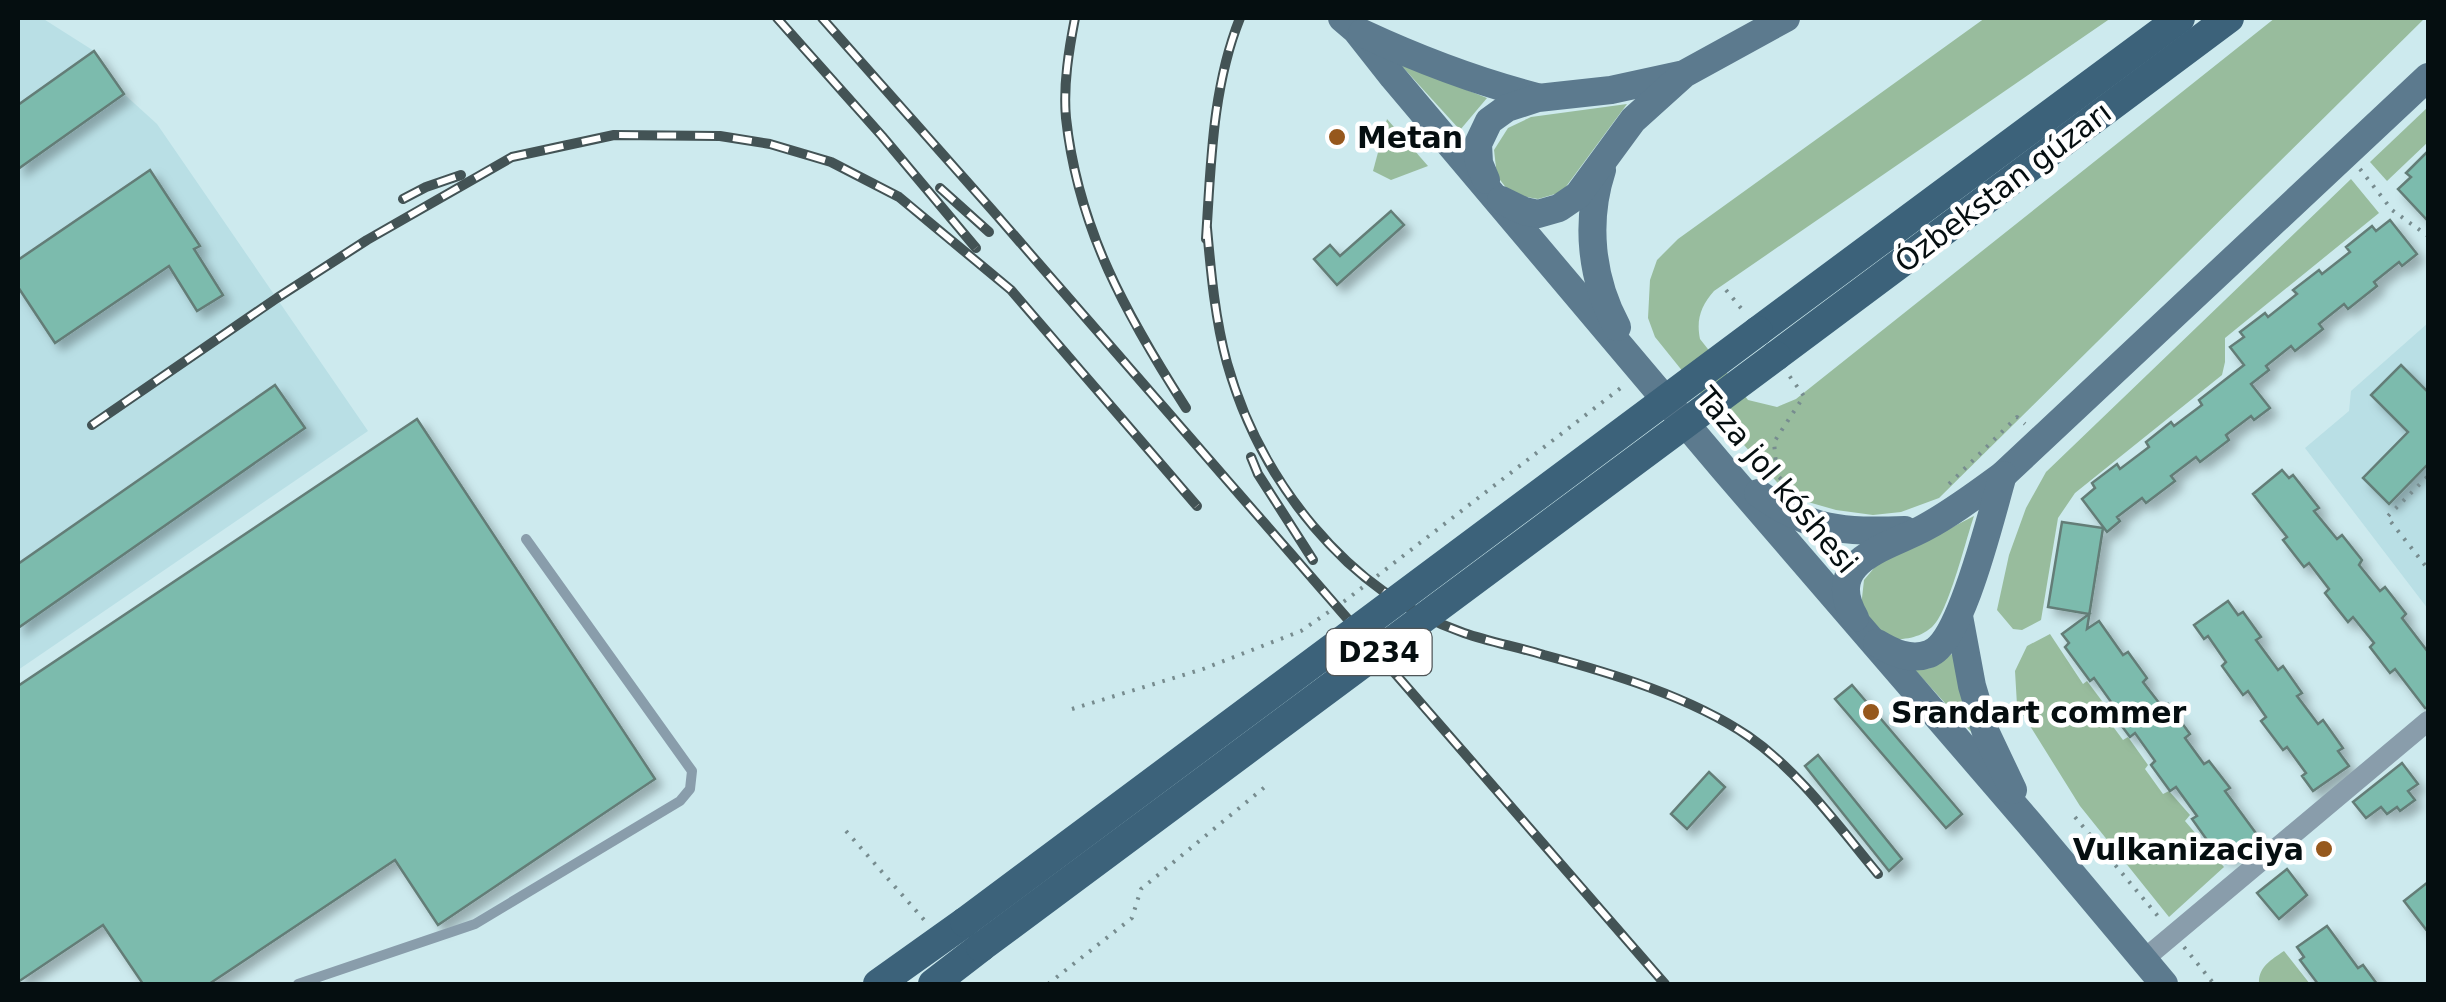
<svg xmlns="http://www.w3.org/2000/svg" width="2446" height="1002" viewBox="0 0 2446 1002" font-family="'DejaVu Sans',sans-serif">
<defs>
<filter id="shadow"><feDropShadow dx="7" dy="7" stdDeviation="5" flood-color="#0004"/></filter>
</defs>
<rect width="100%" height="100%" fill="#cdeaee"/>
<g fill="#b9dfe5">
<path d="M18,18h24l52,33 30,43 33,30 211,307 -350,239z"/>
<path d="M2428,323v286l-123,-161 44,-37 2,-20z"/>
</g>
<g fill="#98bc9d">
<path d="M1985,18h126l-397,273c-13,15 -18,28 -14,48l48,61 29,7 19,-8 479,-381h150l-486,480 -38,14 -28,3 -37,-5 -28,-8 -25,-13 -62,-70 -66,-82 -7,-19 2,-38 7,-20 21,-21z"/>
<path d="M1399,63l88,35 -27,32z"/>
<path d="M1627,104l-65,88 -24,7 -27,-5 -14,-18 -3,-26 14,-22 23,-11z"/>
<path d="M2428,107v35l-41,39 -17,-19z"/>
<path d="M1387,119l41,47 -37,14 -18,-9z"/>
<path d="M2351,179l28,34 -154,125v24l-3,13 -147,118 -17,25 -17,102 -19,10 -9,-1 -16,-19 12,-55 17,-47 20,-36z"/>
<path d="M1974,516c-8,23 -26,98 -42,111 -14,12 -27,12 -45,13l-26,-33 3,-27 16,-19 26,-10z"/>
<path d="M2050,634l33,50 4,-3 21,28 -5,4 20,27 5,-3 20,28 -3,4 18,25 6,-3 21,24 -5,6 39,46 -55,50 -89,-111 -63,-101 -2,-34 12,-25z"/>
<path d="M1955,652l19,83 -59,-65 16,-2z"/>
<path d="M2284,951l26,33h-51c-1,-17 12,-24 25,-33z"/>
</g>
<g fill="#7cbbad" stroke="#647d77" stroke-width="2.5" filter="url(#shadow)">
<path d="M94,51l30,43 -106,75v-64z"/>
<path d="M2428,151v70l-30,-32 13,-12 -5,-4z"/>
<path d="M150,170l50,76 -6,3 29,46 -26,16 -28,-45 -114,77 -37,-56v-27z"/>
<path d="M1391,211l13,14 -67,60 -23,-26 16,-14 10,11z"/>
<path d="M2390,220l27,34 -15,12 -3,-4 -25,20 3,4 -29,23 -4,-5 -25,20 4,5 -28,22 -4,-5 -25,20 3,4 -18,14 19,24 -16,12 -3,-4 -25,19 3,5 -29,22 -4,-5 -25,19 4,5 -29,22 -4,-5 -25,19 3,4 -13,11 -25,-33 13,-11 -3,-5 25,-19 3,5 29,-22 -3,-5 25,-20 3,4 28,-21 -3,-5 45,-35 -14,-18 14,-10 -4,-5 25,-19 3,4 29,-23 -4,-4 26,-20 3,4 28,-22 -4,-5 26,-21 4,5z"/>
<path d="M2401,365l27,27v72l-39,40 -26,-26 45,-46 -37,-37z"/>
<path d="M275,385l30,43 -287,200v-64z"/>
<path d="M417,419l238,360 -217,146 -43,-65 -186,124h-66l-40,-59 -85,57v-296z"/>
<path d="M2282,470l7,8 4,-3 26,33 -5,3 23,28 5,-4 20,25 -3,5 21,26 5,-4 21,27 -4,4 26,34v56h-3l-30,-39 -5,4 -20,-26 4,-4 -21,-26 -5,5 -23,-29 4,-4 -20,-26 -5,4 -21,-27 4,-3 -34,-43z"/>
<path d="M2062,522l41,6 -16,101 12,-8 24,34 5,-3 19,26 -4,4 20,26 5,-4 22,30 -5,4 19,26 5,-3 21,27 -5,3 33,45 -31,23 -6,-9 -4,4 -25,-35 5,-3 -21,-29 -6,4 -19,-26 4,-4 -20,-28 -5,4 -21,-28 5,-3 -20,-28 -4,3 -25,-34 4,-4 -7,-9 27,-20 -41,-7z"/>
<path d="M2228,601l10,14 5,-3 18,25 -5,3 22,30 5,-4 19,27 -5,3 21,28 5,-4 20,28 -5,3 11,15 -36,25 -11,-15 4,-3 -19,-26 -4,3 -22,-29 5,-4 -18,-26 -5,4 -21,-29 4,-4 -18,-26 -4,3 -10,-14z"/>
<path d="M1852,685l110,129 -16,14 -111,-129z"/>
<path d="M1818,755l84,104 -13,12 -84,-105z"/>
<path d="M2402,763l16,21 -10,7 7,9 -15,11 -3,-4 -10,7 -6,-7 -15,11 -13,-16z"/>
<path d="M1709,772l16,15 -38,42 -16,-15z"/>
<path d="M2287,869l20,26 -28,24 -22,-26z"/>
<path d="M2428,882v50l-24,-31z"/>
<path d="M2327,926l31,42 5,-3 14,19h-59l-18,-24 4,-3 -7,-10z"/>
</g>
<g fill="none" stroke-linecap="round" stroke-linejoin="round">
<g stroke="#778c8f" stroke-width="4" stroke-dasharray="2.5 8" stroke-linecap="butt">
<path d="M2360,169l32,41 36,26"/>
<path d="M1726,290l19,23"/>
<path d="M2427,477l-40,40 41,52"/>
<path d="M1781,479l-4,-4 -3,-33 30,-46 -16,-22"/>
<path d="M1949,484l68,-67 8,7"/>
<path d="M1072,709l131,-40 98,-38 45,-31 276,-213"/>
<path d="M2075,817l87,104"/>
<path d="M846,831l80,91"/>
<path d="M2184,947l30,37"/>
<path d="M1048,984l84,-66 9,-29 125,-103"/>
</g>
<path stroke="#899dab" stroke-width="10" d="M298,984l177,-60 205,-123 10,-12 2,-18 -166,-232"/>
<path stroke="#899dab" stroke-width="20" d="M2143,960l285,-239"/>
<g stroke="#5c7a8e" stroke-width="28">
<path d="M1342,18l14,12 37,47 330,391 306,355 135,161"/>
<path d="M1362,33c58,27 113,48 175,64"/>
<path d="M1602,170c-17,52 -11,109 15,157"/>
<path d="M1486,180l-7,-17 -1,-19 11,-23 18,-13 31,-10 73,-8 69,-15"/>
<path d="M1501,200l23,11 14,3 21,-6 19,-13 55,-75 51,-46 102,-56"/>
<path d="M1758,493c52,38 85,39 147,37"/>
<path d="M1959,616l13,70 14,47 27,57"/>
<path d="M1855,618c-33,-58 32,-70 69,-90 28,-15 53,-34 79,-53l425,-398"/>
<path d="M1877,643c15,9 33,18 52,11 33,-12 63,-143 74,-179"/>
</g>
<g stroke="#3c627a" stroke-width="30">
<path d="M1758,331l422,-313"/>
<path d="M1776,356l453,-338"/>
<path d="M878,984l87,-62"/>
<path d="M933,984l48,-37"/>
</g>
<defs>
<g id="rail">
<path d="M777,18l105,118 94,112"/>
<path d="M822,18l171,193 672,773"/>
<path d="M1075,18c-6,31 -12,67 -9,100 12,111 61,198 120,290"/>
<path d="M940,188l49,44"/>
<path d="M403,199l23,-12 35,-12"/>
<path d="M1207,228c4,45 8,91 20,135 33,117 119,229 237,270 26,9 54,14 80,22 67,18 147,42 204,81 52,36 90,90 130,138"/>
<path d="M1206,239c5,-75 6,-151 34,-221"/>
<path d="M92,425l185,-127 90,-58 145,-83 102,-22 106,1 50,8 61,18 68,35 112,93 186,216"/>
<path d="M1251,457l7,17 55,86"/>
</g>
</defs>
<use href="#rail" stroke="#435355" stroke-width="10"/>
<use href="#rail" stroke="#fff" stroke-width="6" stroke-dasharray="19" stroke-linecap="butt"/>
<g stroke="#3c627a" stroke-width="30">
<path d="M965,922l793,-591"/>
<path d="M981,947l795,-591"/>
</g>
</g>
<g fill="#96581d" stroke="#fff" stroke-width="4">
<circle cx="1337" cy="137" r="10"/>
<circle cx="1871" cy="712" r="10"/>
<circle cx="2324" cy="849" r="10"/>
</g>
<g text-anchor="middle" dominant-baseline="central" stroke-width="9" stroke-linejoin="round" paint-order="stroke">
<rect fill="#fff" stroke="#505658" stroke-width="2.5" x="1326.5" y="629" width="105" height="46" rx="8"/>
<g font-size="28" font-weight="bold" fill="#050e10">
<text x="1379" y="652">D234</text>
</g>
<g font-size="30" font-weight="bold" fill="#050e10" stroke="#fff" text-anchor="start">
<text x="1357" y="137">Metan</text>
<text x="1891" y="712">Srandart commer</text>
<text x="2304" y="849" text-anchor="end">Vulkanizaciya</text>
</g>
<g font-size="30" fill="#050e10" stroke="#fff">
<text transform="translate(2003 187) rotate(-37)">Ózbekstan gúzarı</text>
<text transform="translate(1777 480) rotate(50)">Taza jol kóshesi</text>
</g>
</g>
<rect width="2446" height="1002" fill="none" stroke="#050e10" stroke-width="40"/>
</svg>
